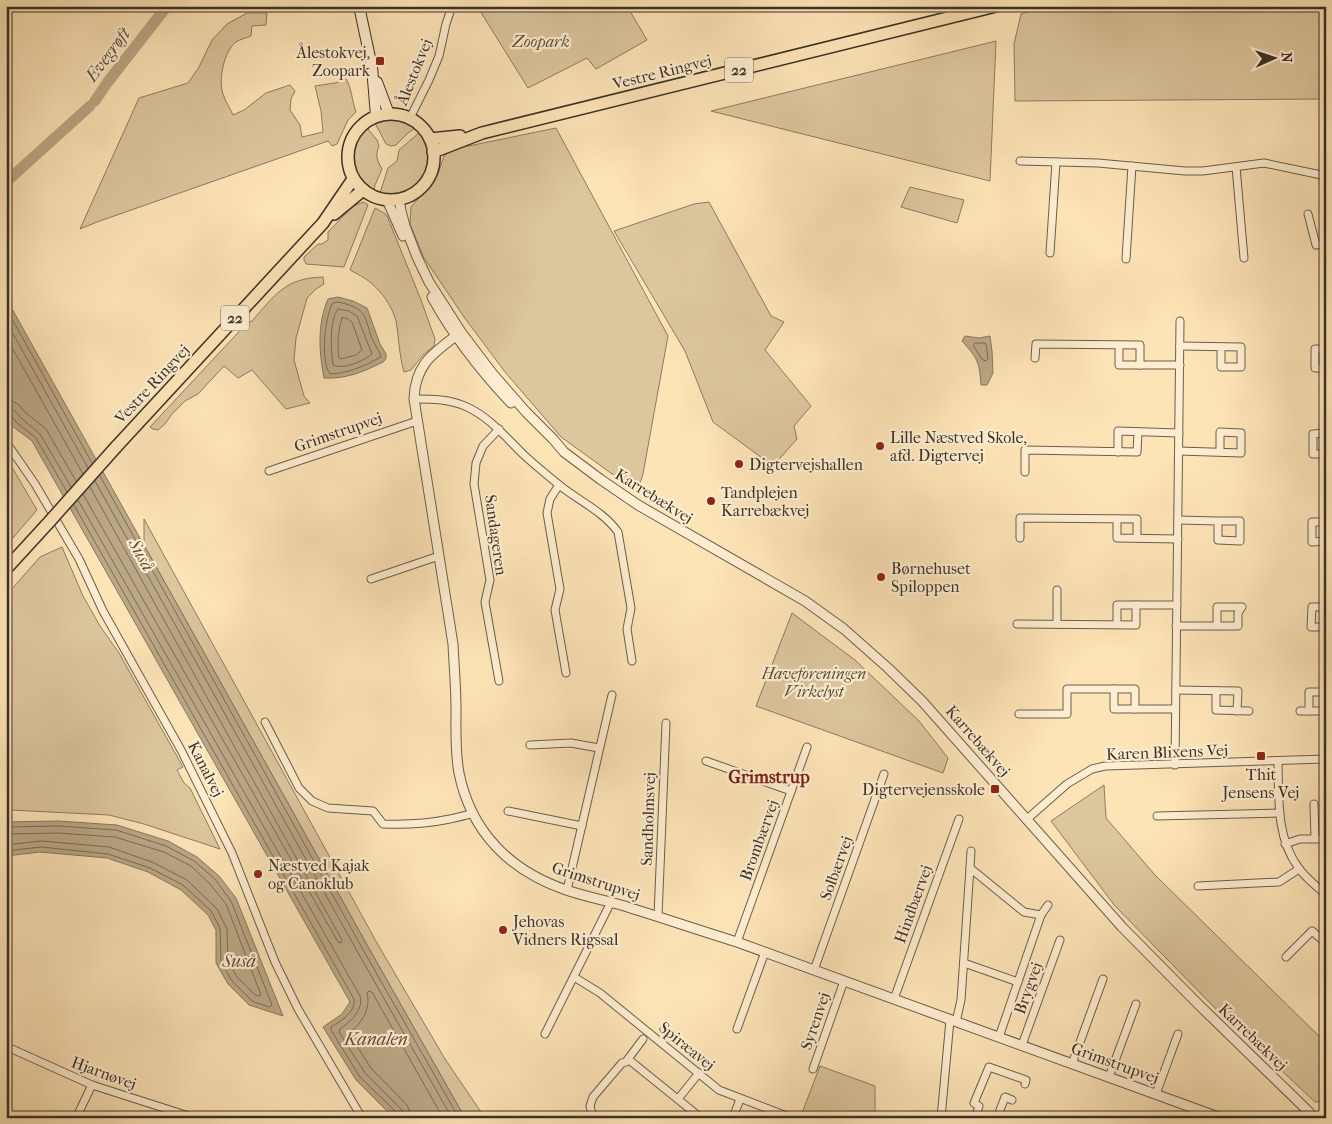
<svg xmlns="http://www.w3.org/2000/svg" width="1332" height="1124" viewBox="0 0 1332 1124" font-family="'IM FELL French Canon',serif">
<rect width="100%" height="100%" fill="#fde4b7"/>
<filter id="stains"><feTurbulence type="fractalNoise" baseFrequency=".004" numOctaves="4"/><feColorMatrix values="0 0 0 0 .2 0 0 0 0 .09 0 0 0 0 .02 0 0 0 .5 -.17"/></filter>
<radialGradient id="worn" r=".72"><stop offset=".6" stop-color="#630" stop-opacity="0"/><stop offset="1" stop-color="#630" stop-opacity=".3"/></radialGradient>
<g fill="#dcc69e" stroke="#8b7c62">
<path d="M477,6h150l20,34 -51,29 -9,-11 -59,30z"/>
<path d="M1048,6h278v93l-311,2 -1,-57 7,-30z"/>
<path d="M247,13h20l-1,12 -14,1 -1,10c-4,2 -11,3 -15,6 -12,9 -18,38 -13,52 2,7 7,14 10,21l11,-5 22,-17 24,-8 5,6 -4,8 -1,11 10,15 2,12 21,-5 -2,-21 -6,-25 20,-3 11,-4c6,10 6,22 10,33l-8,8 -11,24 -5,2 -4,-5 -231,81 -17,7 59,-131 49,-15 11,-16 13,-27 15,-16z"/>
<path d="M996,41l-6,140 -279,-70z"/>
<path d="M390,119l11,2 14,7 -7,5 -12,12 -5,1 -5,-2 -11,-21z"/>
<path d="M367,128l10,12 2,6c-4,10 -2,14 3,23l-7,16 -1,5c-24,-14 -27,-42 -7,-62z"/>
<path d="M556,128l112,208 -25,138 -6,18 -76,-55 -56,-65 -41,-55 -41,-61 -13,-32 1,-17 27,-33 6,-18 10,-7z"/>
<path d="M419,133c5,4 8,11 9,17 5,29 -21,48 -48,43l8,-25 9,-7 2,-11z"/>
<path d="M910,187l54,13 -7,23 -56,-16z"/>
<path d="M364,202l4,3 -24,62 -38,-3 -2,-4v-3l14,-13h4l6,-4v-8l25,-26z"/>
<path d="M709,202l62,114 13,6 -19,28 46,56 -17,20 3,13 -24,27 -60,-44 -28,-71 -71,-120 80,-27z"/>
<path d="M375,208l9,5 3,3 34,84 14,39 -1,7 -11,9 -12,15 -7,2c-5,-17 -5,-34 -8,-51 -4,-15 -14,-29 -26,-39 -6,-5 -13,-8 -20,-12z"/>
<path d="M323,277l1,7 -8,5 -9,9 -11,40 -2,22 10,36 6,7 -24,6 -34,-39 -14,8 -14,-12 -26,28 -13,7 -13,13 -7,10 -7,6 -5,-1 -3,-2 97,-104 5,-2c23,-26 33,-43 71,-44z"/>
<path d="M6,457l31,53 -31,36z"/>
<path d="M144,519l233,424 68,116 40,59h-20l-94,-166 -227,-407z"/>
<path d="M62,547l21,49 17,30 19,27 64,114 -6,3 7,13 6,5 30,61 -76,-25 -35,-9 -99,-5 1,-51 -1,-168 30,-34z"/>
<path d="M792,613l63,47 64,61 29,37 -5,15 -187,-67z"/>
<path d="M1104,785l2,33 49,57 171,168v58l-11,1 -103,-97 -97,-99 -64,-85z"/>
<path d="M820,1066l55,20v32h-68l-5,-5z"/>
</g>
<g fill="#bba786" stroke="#877860">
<path d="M338,297l15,4 14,7 13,36 6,10v5l-3,3c-20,10 -36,17 -59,16 -5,-27 -7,-53 4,-79z"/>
<path d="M6,298l365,654 94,166h-71l-38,-38 -33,-53 19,-13 8,-12 -318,-561 -20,-15 -6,-10z"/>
<path d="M965,336l14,2 11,-2 2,15 1,22 -6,12h-6c-2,-24 -3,-26 -19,-44z"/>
<path d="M58,821l59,4 51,16 29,16 22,19 17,22 47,118 -34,-11 -21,-21 -12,-21v-33l-8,-15 -27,-25 -33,-18 -41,-14 -67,-6 -34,4v-34z"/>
</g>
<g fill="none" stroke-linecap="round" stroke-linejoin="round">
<g stroke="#7a6c56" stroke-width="1">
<path d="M338,302c28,6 26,12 34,37 3,6 7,11 9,18l-2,1c-17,9 -30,15 -49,16 -10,-13 -5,-56 2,-70z"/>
<path d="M6,308l86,155"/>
<path d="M338,309l11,2 8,5 15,38c-8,7 -29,16 -39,11 -2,-13 -4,-46 5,-56z"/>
<path d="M342,318h4l6,4 10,28 -6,5 -15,4 -2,-1c-2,-13 -1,-28 3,-40z"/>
<path d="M6,321l82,147"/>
<path d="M6,337l77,137"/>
<path d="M976,343h8l2,1 2,14 -2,3 -3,-1 -9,-13v-3z"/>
<path d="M6,401h6l7,4 7,8 20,16 30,52"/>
<path d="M6,408l9,3 6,7 19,16 31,53"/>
<path d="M6,415l5,1 5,6 20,16 31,54"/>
<path d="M100,476l266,479 93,163"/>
<path d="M95,481l266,477 91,160"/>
<path d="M83,494l255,448 3,1 1,-3 -252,-453"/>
<path d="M78,500l282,496c4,14 -10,26 -20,33l-1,3 26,41 35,35 3,4v6"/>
<path d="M74,505l280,494c2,13 -13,22 -23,28v3l29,47 36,35 1,6"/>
<path d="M6,827l52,-1 58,4 50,16 28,15 21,18 16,22 41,104 -3,2 -17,-6 -20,-20 -11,-19 -1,-34 -9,-17 -28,-26 -33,-17 -42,-14 -67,-7 -35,4"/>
<path d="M6,834l52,-1 57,4 49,15 27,14 19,18 16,20 35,91 -2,1 -4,-1 -18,-18 -9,-16 -1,-32 -10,-20 -30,-29 -35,-18 -43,-15 -68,-6 -35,4"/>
<path d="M411,1118l-1,-6 -3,-7 -36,-37 -22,-34 1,-2c12,-9 21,-24 17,-39l2,-2 3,1 71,126"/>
</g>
<g stroke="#bba786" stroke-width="11">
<path d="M95,101l12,-18 60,-77"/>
<path d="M6,182l84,-76"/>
</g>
<defs>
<g id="minor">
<path d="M410,118l19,-38 10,-24 7,-32 6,-18"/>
<path d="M1020,161l78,2 87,8h18l61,-8 62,13"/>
<path d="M1236,167l8,91"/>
<path d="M1308,214l8,31 10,-2"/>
<path d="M1050,253l6,-91"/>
<path d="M1126,259l6,-93"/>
<path d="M1119,345v20h61"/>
<path d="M1180,346l61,1v20h-20v-20"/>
<path d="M1326,349h-11v19h11"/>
<path d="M1035,358l1,-14 104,1v20"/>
<path d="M414,399c18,0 36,0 53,8 24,11 40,32 58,49 11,10 22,19 33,28 19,16 45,27 60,48l13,76 -4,21 5,32"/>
<path d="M499,429l-16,17 -7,17 -2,21 16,96 -5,22 14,79"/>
<path d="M1326,433l-13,1v20h13"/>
<path d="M6,442l29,42 44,75 24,52 78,139 51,103 43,109 23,47 64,109"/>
<path d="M1179,451l62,2v-20l-21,-1v20"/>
<path d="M1118,452v-21l61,2"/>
<path d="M269,471l148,-50"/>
<path d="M1025,472v-22l112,2 1,-20"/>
<path d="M559,485l-9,14 -3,14 13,76 -5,21 11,63"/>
<path d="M1117,519v19l61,1"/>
<path d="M1178,520l40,1v19l22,1v-20h-22"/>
<path d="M1326,522h-14v20l14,-1"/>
<path d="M1020,538v-20l117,1v19"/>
<path d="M371,579l68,-23"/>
<path d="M1057,590v34"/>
<path d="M1326,607h-14l-1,20h15"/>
<path d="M1017,624l119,1v-20"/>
<path d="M1117,624v-19h60"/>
<path d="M1176,626h62v-13l4,-6h-25v19"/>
<path d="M1114,689v20h61"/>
<path d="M1176,690l62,1 -1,20"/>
<path d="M1216,691v19l33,1"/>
<path d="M1326,692h-17v19h17"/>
<path d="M1300,711h9"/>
<path d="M1019,714h48v-25h68v20"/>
<path d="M265,722l34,66 13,13 16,7 45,3 10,13c25,1 43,0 67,-5 8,-2 15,-3 23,-6"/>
<path d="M530,745l41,-2 28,5"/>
<path d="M706,761l85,30"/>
<path d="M1278,762c1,36 -2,75 20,105 7,11 19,19 28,28"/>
<path d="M1175,765l5,-444"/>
<path d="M1314,804l1,34"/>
<path d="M508,811l74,15"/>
<path d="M1157,816l123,-3"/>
<path d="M1026,820l41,-36 25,-15 13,-3 221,-7"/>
<path d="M1285,844l15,-5h26"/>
<path d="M970,868l1,-17"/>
<path d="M1198,886l81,-4 20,-13"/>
<path d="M567,890l45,-195"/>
<path d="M1041,915l7,-10"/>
<path d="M658,916l8,-193"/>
<path d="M737,942l70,-195"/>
<path d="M1286,957l26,-26 14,12"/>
<path d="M964,963l54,19"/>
<path d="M814,970l70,-196"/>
<path d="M574,977l26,16 119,97 73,28"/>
<path d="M1324,993l2,-2"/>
<path d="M894,999l65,-180"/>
<path d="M956,1022l5,-22 9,-132 54,44 17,3 -42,122"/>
<path d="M737,1029l28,-77"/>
<path d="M545,1034l66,-132"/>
<path d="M1022,1045l38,-105"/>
<path d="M6,1049h6l80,36 103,33"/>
<path d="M628,1059l15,-20"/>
<path d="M1072,1064l31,-85"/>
<path d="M813,1069l31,-88"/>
<path d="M1109,1077l27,-73"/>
<path d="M1156,1094l22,-60"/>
<path d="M678,1099l21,-26"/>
<path d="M76,1118l16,-33"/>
<path d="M593,1118l-3,-12 3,-9 29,-34 4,-1 2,-3 73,59"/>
<path d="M733,1118l7,-19"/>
<path d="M941,1118l9,-98"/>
<path d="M975,1118l4,-12 -5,-3 15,-36 37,13 -1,4"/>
<path d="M997,1118l8,-21 7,3"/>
</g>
<g id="tertiary">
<path d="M399,199l2,12 4,15 12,31 12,25 32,50 31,41 34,39 27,27 11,13 36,27 38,26 167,96 39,28 44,39 34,33 200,226 76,77 111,108 4,6"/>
<path d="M387,200l16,36"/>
<path d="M432,297c22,40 48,73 79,106"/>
<path d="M461,332c-26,20 -46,31 -47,67l39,245c1,22 3,43 3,65 0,21 -1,43 3,64 12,59 51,98 107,117 18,6 37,10 55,15 39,12 77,25 116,37l484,176"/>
</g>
<g id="secondary">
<path d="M359,6l13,61 4,49"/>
<path d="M377,82l12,32"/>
</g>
<g id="primary">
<circle cx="391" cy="157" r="43"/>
<path d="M430,139l30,-3"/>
<path d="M433,152l49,-19 514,-127"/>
<path d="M334,214l29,-24"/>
<path d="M116,447l207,-224 30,-44"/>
<path d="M6,569l44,-48"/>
</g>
</defs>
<use href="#minor" stroke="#6b5e4a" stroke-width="9"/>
<use href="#tertiary" stroke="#6b5e4a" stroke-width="11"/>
<use href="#secondary" stroke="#3a3126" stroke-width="12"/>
<use href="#primary" stroke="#3a3126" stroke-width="14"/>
<use href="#minor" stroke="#feedd0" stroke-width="7"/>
<use href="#tertiary" stroke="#feedd0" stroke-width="9"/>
<use href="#secondary" stroke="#feedd0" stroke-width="10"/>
<use href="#primary" stroke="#fde4b7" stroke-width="11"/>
<defs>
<path id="primary-bridge" d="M50,521l66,-74"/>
</defs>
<use href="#primary-bridge" stroke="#3a3126" stroke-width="14" stroke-linecap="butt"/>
<use href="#primary-bridge" stroke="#fde4b7" stroke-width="11"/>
</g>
<g fill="#8f2418" stroke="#feedd0" stroke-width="2">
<rect x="375" y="56" width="10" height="10" rx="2.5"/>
<circle cx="880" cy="446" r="5"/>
<circle cx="739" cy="464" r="5"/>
<circle cx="711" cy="501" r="5"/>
<circle cx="881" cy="577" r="5"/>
<rect x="1256" y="751" width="10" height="10" rx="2.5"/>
<rect x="990" y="784" width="10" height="10" rx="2.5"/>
<circle cx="258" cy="874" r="5"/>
<circle cx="503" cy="930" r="5"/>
</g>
<g text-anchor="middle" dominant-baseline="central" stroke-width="4.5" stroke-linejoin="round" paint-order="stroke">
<g fill="#feedd0" stroke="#756959" stroke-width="1">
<rect x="725" y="57.5" width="28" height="25" rx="4"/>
<rect x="221" y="305.5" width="28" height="25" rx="4"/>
</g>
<g font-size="15" font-weight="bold" fill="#3a3126">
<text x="739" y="70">22</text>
<text x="235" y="318">22</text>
</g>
<g font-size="16" font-style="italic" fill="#5a4f3e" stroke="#feedd0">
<text x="541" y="41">Zoopark</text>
<text x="814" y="673">Haveforeningen<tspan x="814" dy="18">Virkelyst</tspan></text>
</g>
<g font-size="16" fill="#3a3126" stroke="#feedd0" text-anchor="start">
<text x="370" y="52" text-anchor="end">Ålestokvej,<tspan x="370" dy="18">Zoopark</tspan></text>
<text x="890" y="437">Lille Næstved Skole,<tspan x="890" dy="18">afd. Digtervej</tspan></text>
<text x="749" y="464">Digtervejshallen</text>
<text x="721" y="492">Tandplejen<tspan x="721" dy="18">Karrebækvej</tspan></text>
<text x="891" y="568">Børnehuset<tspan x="891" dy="18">Spiloppen</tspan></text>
<text x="1261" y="774" text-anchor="middle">Thit<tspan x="1261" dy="18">Jensens Vej</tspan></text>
<text x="985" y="789" text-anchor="end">Digtervejensskole</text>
<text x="268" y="865">Næstved Kajak<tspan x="268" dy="18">og Canoklub</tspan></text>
<text x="513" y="921">Jehovas<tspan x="513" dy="18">Vidners Rigssal</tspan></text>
</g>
<g font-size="16" fill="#3a3126" stroke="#feedd0">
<text transform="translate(414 72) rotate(-68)">Ålestokvej</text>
<text transform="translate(662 72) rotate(-14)">Vestre Ringvej</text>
<text transform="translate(152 384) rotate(-47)">Vestre Ringvej</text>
<text transform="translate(338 432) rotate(-19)">Grimstrupvej</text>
<text transform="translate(654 496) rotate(32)">Karrebækvej</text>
<text transform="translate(496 535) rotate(82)">Sandageren</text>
<text transform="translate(978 741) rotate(49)">Karrebækvej</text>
<text transform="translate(1167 752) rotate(-2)">Karen Blixens Vej</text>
<text transform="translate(206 769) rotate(63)">Kanalvej</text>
<text transform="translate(648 819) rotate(-88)">Sandholmsvej</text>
<text transform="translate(759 840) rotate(-70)">Brombærvej</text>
<text transform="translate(836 868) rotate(-70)">Solbærvej</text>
<text transform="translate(596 881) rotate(18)">Grimstrupvej</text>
<text transform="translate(913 904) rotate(-70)">Hindbærvej</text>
<text transform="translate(1028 988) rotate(-70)">Brygvej</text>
<text transform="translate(815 1021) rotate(-71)">Syrenvej</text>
<text transform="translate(1253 1037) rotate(44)">Karrebækvej</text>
<text transform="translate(687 1046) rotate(39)">Spiræavej</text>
<text transform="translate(1115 1063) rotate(20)">Grimstrupvej</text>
<text transform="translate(104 1073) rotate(20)">Hjarnøvej</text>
</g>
<g font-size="18" font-style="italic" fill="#5a4e3e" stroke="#feedd0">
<text transform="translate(108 55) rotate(-53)">Evegrøft</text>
<text transform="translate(141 555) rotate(61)">Suså</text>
<text x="239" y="961">Suså</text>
<text x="376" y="1039">Kanalen</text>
</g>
<g font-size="18" font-weight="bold" fill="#7a1f14" stroke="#feedd0">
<text x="769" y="777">Grimstrup</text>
</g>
</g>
<rect width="1332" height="1124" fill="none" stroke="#fde4b7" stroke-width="25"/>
<rect x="8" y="8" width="1317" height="1109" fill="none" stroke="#3a3126" stroke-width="2.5"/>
<rect x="12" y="12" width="1307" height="1099" fill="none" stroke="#3a3126"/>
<g transform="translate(1274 58) rotate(87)" stroke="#feedd0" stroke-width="4" paint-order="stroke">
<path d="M0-4L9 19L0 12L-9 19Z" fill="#3a3126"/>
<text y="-8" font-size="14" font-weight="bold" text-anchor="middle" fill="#3a3126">N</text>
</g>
<rect width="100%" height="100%" filter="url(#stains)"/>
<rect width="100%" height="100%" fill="url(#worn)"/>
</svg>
